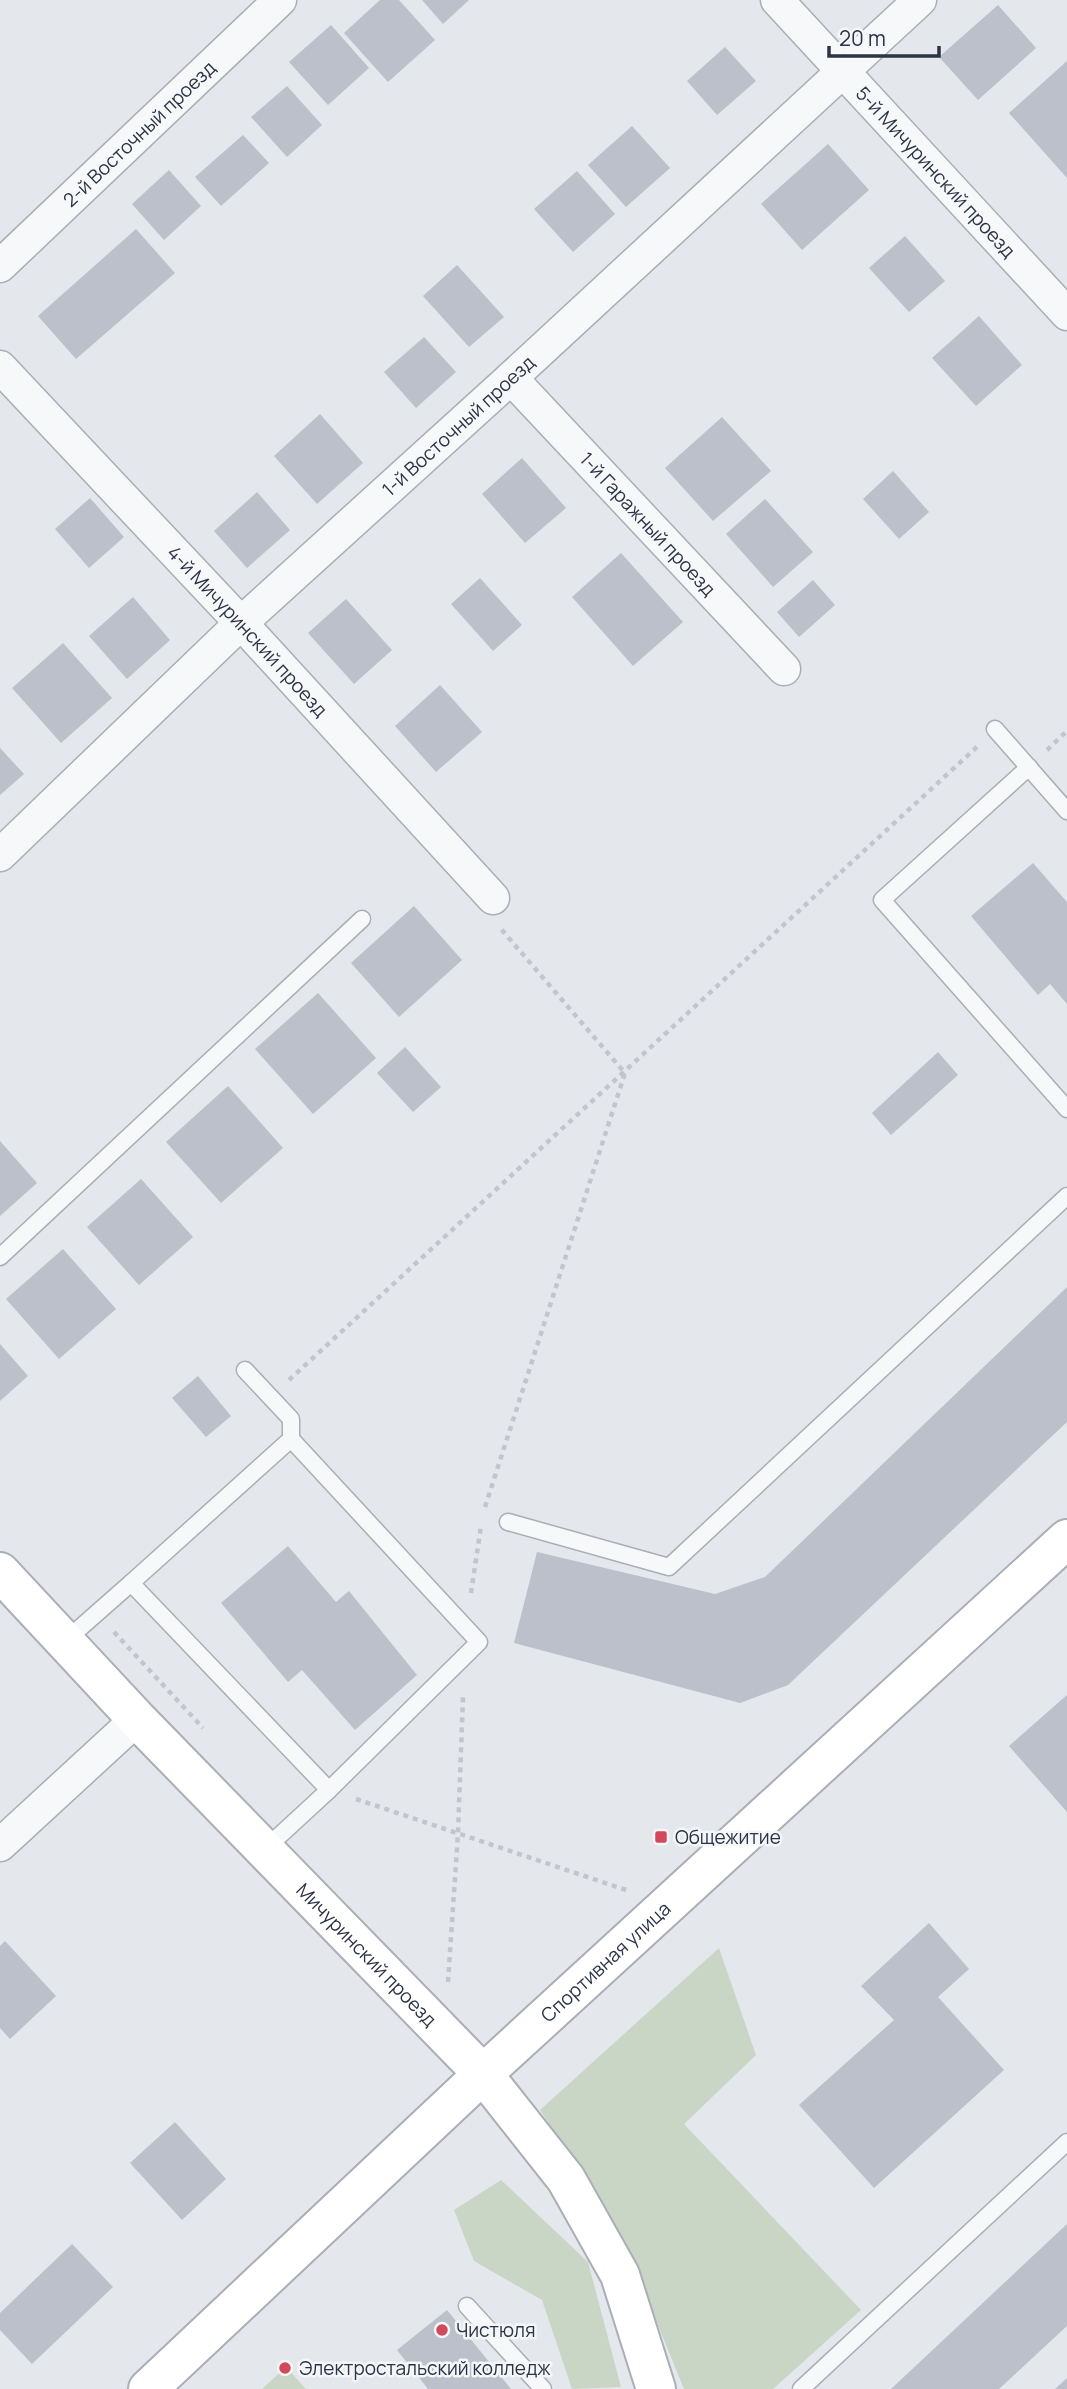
<svg xmlns="http://www.w3.org/2000/svg" width="1067" height="2389" viewBox="0 0 1067 2389" font-family="Manrope,sans-serif">
<rect width="100%" height="100%" fill="#e4e7ec"/>
<g fill="#c9d6c5">
<path d="M719,1948l37,107 -72,69 177,186 -88,79h-89l-62,-152 -82,-127z"/>
<path d="M501,2180l87,82 33,125 -49,2 -30,-89 -68,-39 -20,-51z"/>
<path d="M286,2367l20,22h-44z"/>
</g>
<g fill="#bbc0ca">
<path d="M380,0h19l36,40 -47,42 -44,-49z"/>
<path d="M422,0h47l-26,24z"/>
<path d="M998,5l38,43 -58,52 -39,-43z"/>
<path d="M331,25l38,43 -41,37 -39,-43z"/>
<path d="M725,47l31,34 -39,34 -30,-34z"/>
<path d="M1067,61v117l-58,-65z"/>
<path d="M287,86l35,39 -35,32 -36,-40z"/>
<path d="M632,126l38,42 -44,39 -38,-42z"/>
<path d="M243,135l26,28 -48,43 -26,-29z"/>
<path d="M828,144l41,46 -67,60 -41,-46z"/>
<path d="M169,170l32,36 -37,34 -32,-36z"/>
<path d="M577,171l38,43 -42,38 -39,-43z"/>
<path d="M136,229l39,44 -99,86 -38,-43z"/>
<path d="M905,236l40,45 -36,31 -40,-44z"/>
<path d="M457,265l47,52 -35,30 -46,-51z"/>
<path d="M979,316l43,49 -46,41 -44,-48z"/>
<path d="M424,337l32,35 -40,36 -32,-36z"/>
<path d="M320,414l43,49 -46,41 -43,-48z"/>
<path d="M722,417l49,54 -58,50 -48,-53z"/>
<path d="M522,458l44,50 -41,35 -43,-49z"/>
<path d="M893,471l36,41 -30,27 -36,-40z"/>
<path d="M257,492l33,38 -43,38 -33,-37z"/>
<path d="M90,498l34,39 -35,31 -34,-39z"/>
<path d="M765,499l48,53 -40,35 -47,-53z"/>
<path d="M621,553l62,69 -50,44 -61,-69z"/>
<path d="M480,578l42,47 -29,26 -42,-47z"/>
<path d="M813,580l22,25 -36,32 -22,-25z"/>
<path d="M133,597l37,43 -43,39 -38,-43z"/>
<path d="M346,599l46,51 -38,34 -46,-51z"/>
<path d="M63,643l49,55 -51,45 -49,-55z"/>
<path d="M440,685l42,47 -46,40 -41,-46z"/>
<path d="M0,748l24,26 -24,21z"/>
<path d="M1033,863l34,39v102l-17,-20 -12,11 -67,-79z"/>
<path d="M414,906l48,54 -63,57 -48,-54z"/>
<path d="M318,993l58,65 -63,56 -58,-65z"/>
<path d="M405,1047l36,40 -28,25 -36,-39z"/>
<path d="M938,1052l20,23 -67,60 -19,-22z"/>
<path d="M228,1086l55,62 -62,55 -55,-61z"/>
<path d="M0,1141l37,42 -37,33z"/>
<path d="M141,1179l52,58 -54,48 -52,-58z"/>
<path d="M63,1249l53,60 -57,50 -53,-60z"/>
<path d="M1067,1287v135l-279,263 -48,18 -226,-60 23,-91 178,42 50,-17z"/>
<path d="M0,1344l28,32 -28,25z"/>
<path d="M198,1376l33,40 -25,21 -34,-39z"/>
<path d="M288,1546l48,56 13,-11 68,84 -62,55 -53,-60 -14,12 -67,-79z"/>
<path d="M1067,1695v117l-58,-66z"/>
<path d="M929,1923l40,46 -31,28 66,73 -130,118 -75,-83 95,-85 -33,-34z"/>
<path d="M5,1941l51,55 -46,43 -10,-11v-82z"/>
<path d="M175,2122l51,57 -44,41 -52,-57z"/>
<path d="M1067,2224v102l-68,63h-108z"/>
<path d="M72,2244l41,43 -81,77 -32,-34v-17z"/>
<path d="M447,2310l64,79h-83l-31,-39z"/>
<path d="M1067,2378v11h-12z"/>
</g>
<g fill="none" stroke-linecap="round" stroke-linejoin="round">
<defs>
<g id="lane">
<path d="M995,729l72,82"/>
<path d="M1029,767l-147,133 185,209"/>
<path d="M0,1257l362,-338"/>
<path d="M245,1370l46,49v20"/>
<path d="M508,1522l161,45 398,-371"/>
<path d="M131,1583l160,-144 188,203 -150,148"/>
<path d="M64,1642l67,-59 198,207 -64,59"/>
<path d="M467,2306l76,83"/>
<path d="M801,2389l266,-247"/>
</g>
<g id="street">
<path id="s1" d="M777,0l290,314"/>
<path id="s2" d="M0,266l280,-266"/>
<path id="s3" d="M0,367l241,256 252,275"/>
<path id="s4" d="M511,378l273,291"/>
<path id="s5" d="M0,855l241,-232 270,-245 409,-378"/>
<path d="M0,1845l137,-126"/>
</g>
<g id="secondary">
<path id="s6" d="M0,1572l137,147 346,355 83,105 54,96 36,114"/>
<path id="s7" d="M148,2389l335,-315 584,-535"/>
</g>
</defs>
<use href="#lane" stroke="#a9aeb7" stroke-width="19"/>
<use href="#street" stroke="#a9aeb7" stroke-width="35"/>
<use href="#secondary" stroke="#a9aeb7" stroke-width="42"/>
<g stroke="#c2c5cb" stroke-width="4.5" stroke-dasharray="5 5" stroke-linecap="butt">
<path d="M1047,750l20,-19"/>
<path d="M289,1380l689,-634"/>
<path d="M485,1507l140,-434 -124,-144"/>
<path d="M471,1593l10,-67"/>
<path d="M114,1632l89,96"/>
<path d="M356,1799l270,91"/>
<path d="M448,1982l10,-149 5,-136"/>
</g>
<use href="#lane" stroke="#f7f8fa" stroke-width="16"/>
<use href="#street" stroke="#f7f8fa" stroke-width="32"/>
<use href="#secondary" stroke="#fff" stroke-width="38"/>
</g>
<g fill="#d1495b" stroke="#f4f6f9" stroke-width="2.5">
<rect x="654" y="1830" width="14" height="14" rx="3.5"/>
<circle cx="442" cy="2330" r="7"/>
<circle cx="285" cy="2368" r="7"/>
</g>
<g text-anchor="middle" dominant-baseline="central" stroke-width="5" stroke-linejoin="round" paint-order="stroke">
<g font-size="19" fill="#2b3445" stroke="#f4f6f9">
<text stroke="none"><textPath href="#s2" startOffset="192">2-й Восточный проезд</textPath></text>
<text stroke="none"><textPath href="#s1" startOffset="234">5-й Мичуринский проезд</textPath></text>
<text stroke="none"><textPath href="#s5" startOffset="628">1-й Восточный проезд</textPath></text>
<text stroke="none"><textPath href="#s4" startOffset="200">1-й Гаражный проезд</textPath></text>
<text stroke="none"><textPath href="#s3" startOffset="362">4-й Мичуринский проезд</textPath></text>
<text stroke="none"><textPath href="#s6" startOffset="530">Мичуринский проезд</textPath></text>
<text stroke="none"><textPath href="#s7" startOffset="626">Спортивная улица</textPath></text>
</g>
<g font-size="19" fill="#2b3445" stroke="#f4f6f9" text-anchor="start">
<text x="675" y="1837">Общежитие</text>
<text x="456" y="2330">Чистюля</text>
<text x="299" y="2368">Электростальский колледж</text>
</g>
</g>
<path d="M829 46v10h110v-10" fill="none" stroke="#2b3445" stroke-width="3.5"/>
<text x="839" y="46" font-size="21" fill="#2b3445" stroke="#f4f6f9" stroke-width="5" paint-order="stroke">20 m</text>
</svg>
